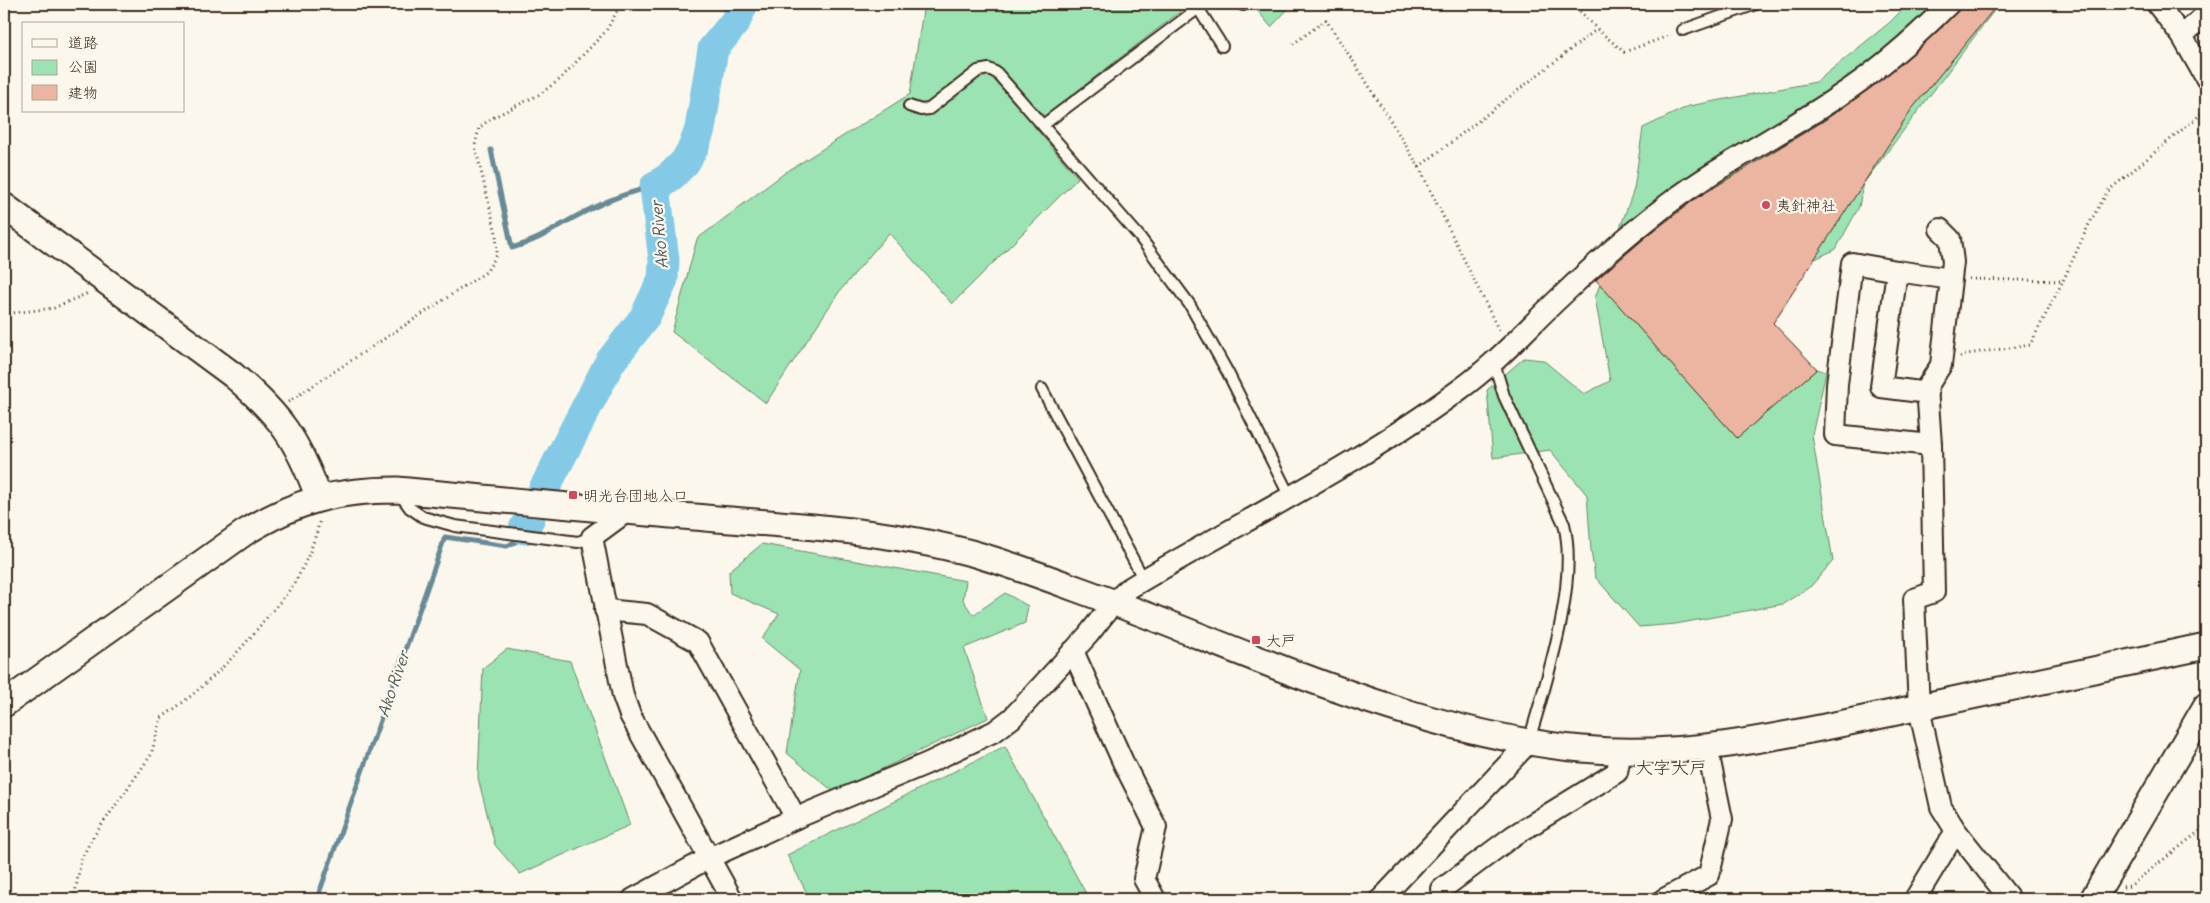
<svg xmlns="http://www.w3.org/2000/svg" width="2210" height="903" viewBox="0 0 2210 903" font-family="Delius,'Klee One',sans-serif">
<rect width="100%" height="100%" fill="#fbf7ec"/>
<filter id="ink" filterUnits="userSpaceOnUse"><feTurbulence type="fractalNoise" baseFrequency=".02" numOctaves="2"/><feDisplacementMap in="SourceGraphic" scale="10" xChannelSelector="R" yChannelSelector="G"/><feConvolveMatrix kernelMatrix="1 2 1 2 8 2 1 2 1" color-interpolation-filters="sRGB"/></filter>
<g filter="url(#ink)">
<g fill="#9be3b2" stroke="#6b8668">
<path d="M924,4h266l-157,121 45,53 -126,126 -63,-71 -50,59 -73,111 -94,-71 25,-93 89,-67 124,-78z"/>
<path d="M1252,4h41l-22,23z"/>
<path d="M1908,4h91l-136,180 -4,23 -23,42 -56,27 -18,50 18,30 46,16 -14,63 21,126 -22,25 -28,18 -107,20 -37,3 -44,-50 -4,-27 -4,-55 -37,-45 -57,8 -6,-68 37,-32 19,2 41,34 26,-13 -15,-83 39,-109 9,-61 46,-22 127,-24 73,-59z"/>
<path d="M762,544l204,37 -3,19 10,15 32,-22 23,13 -3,17 -61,25 24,70 -154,74 -47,-39 13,-83 -38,-31 17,-25 -49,-21 -1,-22z"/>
<path d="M507,649l63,12 60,164 -110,49 -25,-29 -17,-67 5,-110z"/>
<path d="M1005,746l84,153h-279l-23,-44z"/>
</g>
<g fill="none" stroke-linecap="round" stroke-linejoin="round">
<g stroke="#678a96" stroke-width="5">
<path d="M491,150l21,98c28,-8 39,-18 63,-31 24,-13 53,-26 80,-30"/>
<path d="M317,899l128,-362 62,9 10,-5"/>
</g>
<g stroke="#84cae6" stroke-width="31">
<path d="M543,491l67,-129 35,-45 18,-38 1,-19 -9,-73 16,-11 14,-14 9,-16 6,-17 13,-80 22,-27 8,-18"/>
<path d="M524,529l6,-12"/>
</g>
</g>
<path fill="#ecb5a1" stroke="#3b2a1e" d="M1961,4h37l-87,106 -138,213 44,46 -80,69 -141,-158 50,-43 49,-38 127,-77 51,-36 57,-48 27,-26z"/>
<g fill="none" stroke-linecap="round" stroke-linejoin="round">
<defs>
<g id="service">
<path d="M1241,4l2,1"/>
<path d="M1198,8l24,38"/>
<path d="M1683,30l73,-26"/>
<path d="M909,106l12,4 8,-1 49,-38 11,-2 8,4 142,163 51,69 38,68 62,124"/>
<path d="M1043,125l161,-121"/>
<path d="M1494,363l10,33 60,128c15,60 -18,158 -35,217"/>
<path d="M1042,389l102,191"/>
<path d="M399,493l11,15 13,9 32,9 123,16 14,-5"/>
</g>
<g id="minor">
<path d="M2157,4l25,32 24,42"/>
<path d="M2182,36l24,-22"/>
<path d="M1940,229l10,10 3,23 -12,103 -14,22 4,58 3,147 -20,7 5,109 22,99 15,24 54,68"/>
<path d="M1897,271l-45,-8 -15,121 -2,51 96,10"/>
<path d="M1928,393l-47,-6 16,-116 54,8"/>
<path d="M626,512l-34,25 31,159 7,19 102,184"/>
<path d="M605,610l42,4 51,28 98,176"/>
<path d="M1073,651l50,111 33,65 -12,52 11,20"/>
<path d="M1442,889l71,-53 104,-64 4,-21"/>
<path d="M633,899l76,-41 87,-40 132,-55 67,-32 17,-13 76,-83 26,-33 14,-13c110,-66 227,-122 331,-199 35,-25 63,-56 94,-86 36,-35 75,-69 115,-100 53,-40 113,-69 168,-106 42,-27 78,-59 113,-94"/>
<path d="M1381,899l148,-157"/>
<path d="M1664,899l45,-24 13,-56 -15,-72"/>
<path d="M1915,899l41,-68"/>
</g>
<g id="tertiary">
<path d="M4,206l229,169c48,41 64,64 86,123"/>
<path d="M4,704l240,-171c52,-32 91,-43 153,-43 99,9 198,19 297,27 92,8 188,12 277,36 36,10 71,23 106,36 165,59 328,143 505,160 103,10 205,-14 305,-35 107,-22 213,-45 319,-68"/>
<path d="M2093,899l113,-193"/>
</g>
</defs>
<use href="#service" stroke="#3b2a1e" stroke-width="14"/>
<use href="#minor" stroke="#3b2a1e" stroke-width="24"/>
<use href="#tertiary" stroke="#3b2a1e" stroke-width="29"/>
<g stroke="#3b2a1e" stroke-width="3" stroke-dasharray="1 4" stroke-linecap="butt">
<path d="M1573,4l24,25 27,23 47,-17"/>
<path d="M1293,44l33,-24 38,58 55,89 81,166"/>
<path d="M1419,167l178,-138"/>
<path d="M1969,279l94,2 26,-57 19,-33 98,-81"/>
<path d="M4,314l50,-6 34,-15"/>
<path d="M1960,357l7,-3 63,-9 33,-64"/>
<path d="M288,402l198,-130 11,-17 -1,-22 -21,-87 4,-18 11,-9 50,-25 19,-14 47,-49 15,-27"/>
<path d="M2123,887l7,-1 76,-60"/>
<path d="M74,899l7,-39 10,-20 60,-85 10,-37c42,-28 76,-63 107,-102 12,-14 24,-27 32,-43 9,-17 16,-36 20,-54"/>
</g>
<use href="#service" stroke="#fbf7ec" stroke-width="10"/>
<use href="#minor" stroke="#fbf7ec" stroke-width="20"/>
<use href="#tertiary" stroke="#fbf7ec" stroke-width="25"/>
</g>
</g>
<g fill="#d1495b" stroke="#fbf7ec" stroke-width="2">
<circle cx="1766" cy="205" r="5"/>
<rect x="568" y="490" width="10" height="10" rx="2.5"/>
<rect x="1251" y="635" width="10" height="10" rx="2.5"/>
</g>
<g text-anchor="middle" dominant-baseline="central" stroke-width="4.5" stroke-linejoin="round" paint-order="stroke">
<g font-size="15" fill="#3b2a1e" stroke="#fbf7ec" text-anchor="start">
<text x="1776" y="205">夷針神社</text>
<text x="583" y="495">明光台団地入口</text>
<text x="1266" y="640">大戸</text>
</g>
<g font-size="16" font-style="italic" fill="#515a5a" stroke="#fbf7ec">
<text transform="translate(659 235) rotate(-95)">Ako River</text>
<text transform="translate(393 684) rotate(-71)">Ako River</text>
</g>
<g font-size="18" fill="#3b2a1e" stroke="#fbf7ec">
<text x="1671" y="767">大字大戸</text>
</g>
</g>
<rect width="2210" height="903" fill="none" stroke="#fbf7ec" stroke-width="20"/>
<rect x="10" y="10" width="2190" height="883" fill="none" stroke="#3b2a1e" stroke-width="2" filter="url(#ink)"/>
<rect x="22" y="22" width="162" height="90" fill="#fbf7ec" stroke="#aea59a"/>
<rect x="32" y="39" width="25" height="8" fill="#fbf7ec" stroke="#aea59a"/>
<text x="68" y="48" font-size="15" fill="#3b2a1e">道路</text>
<rect x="32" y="60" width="25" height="15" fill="#9be3b2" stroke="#aea59a"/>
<text x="68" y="72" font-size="15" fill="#3b2a1e">公園</text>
<rect x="32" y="85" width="25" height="15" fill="#ecb5a1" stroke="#aea59a"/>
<text x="68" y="98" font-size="15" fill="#3b2a1e">建物</text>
</svg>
